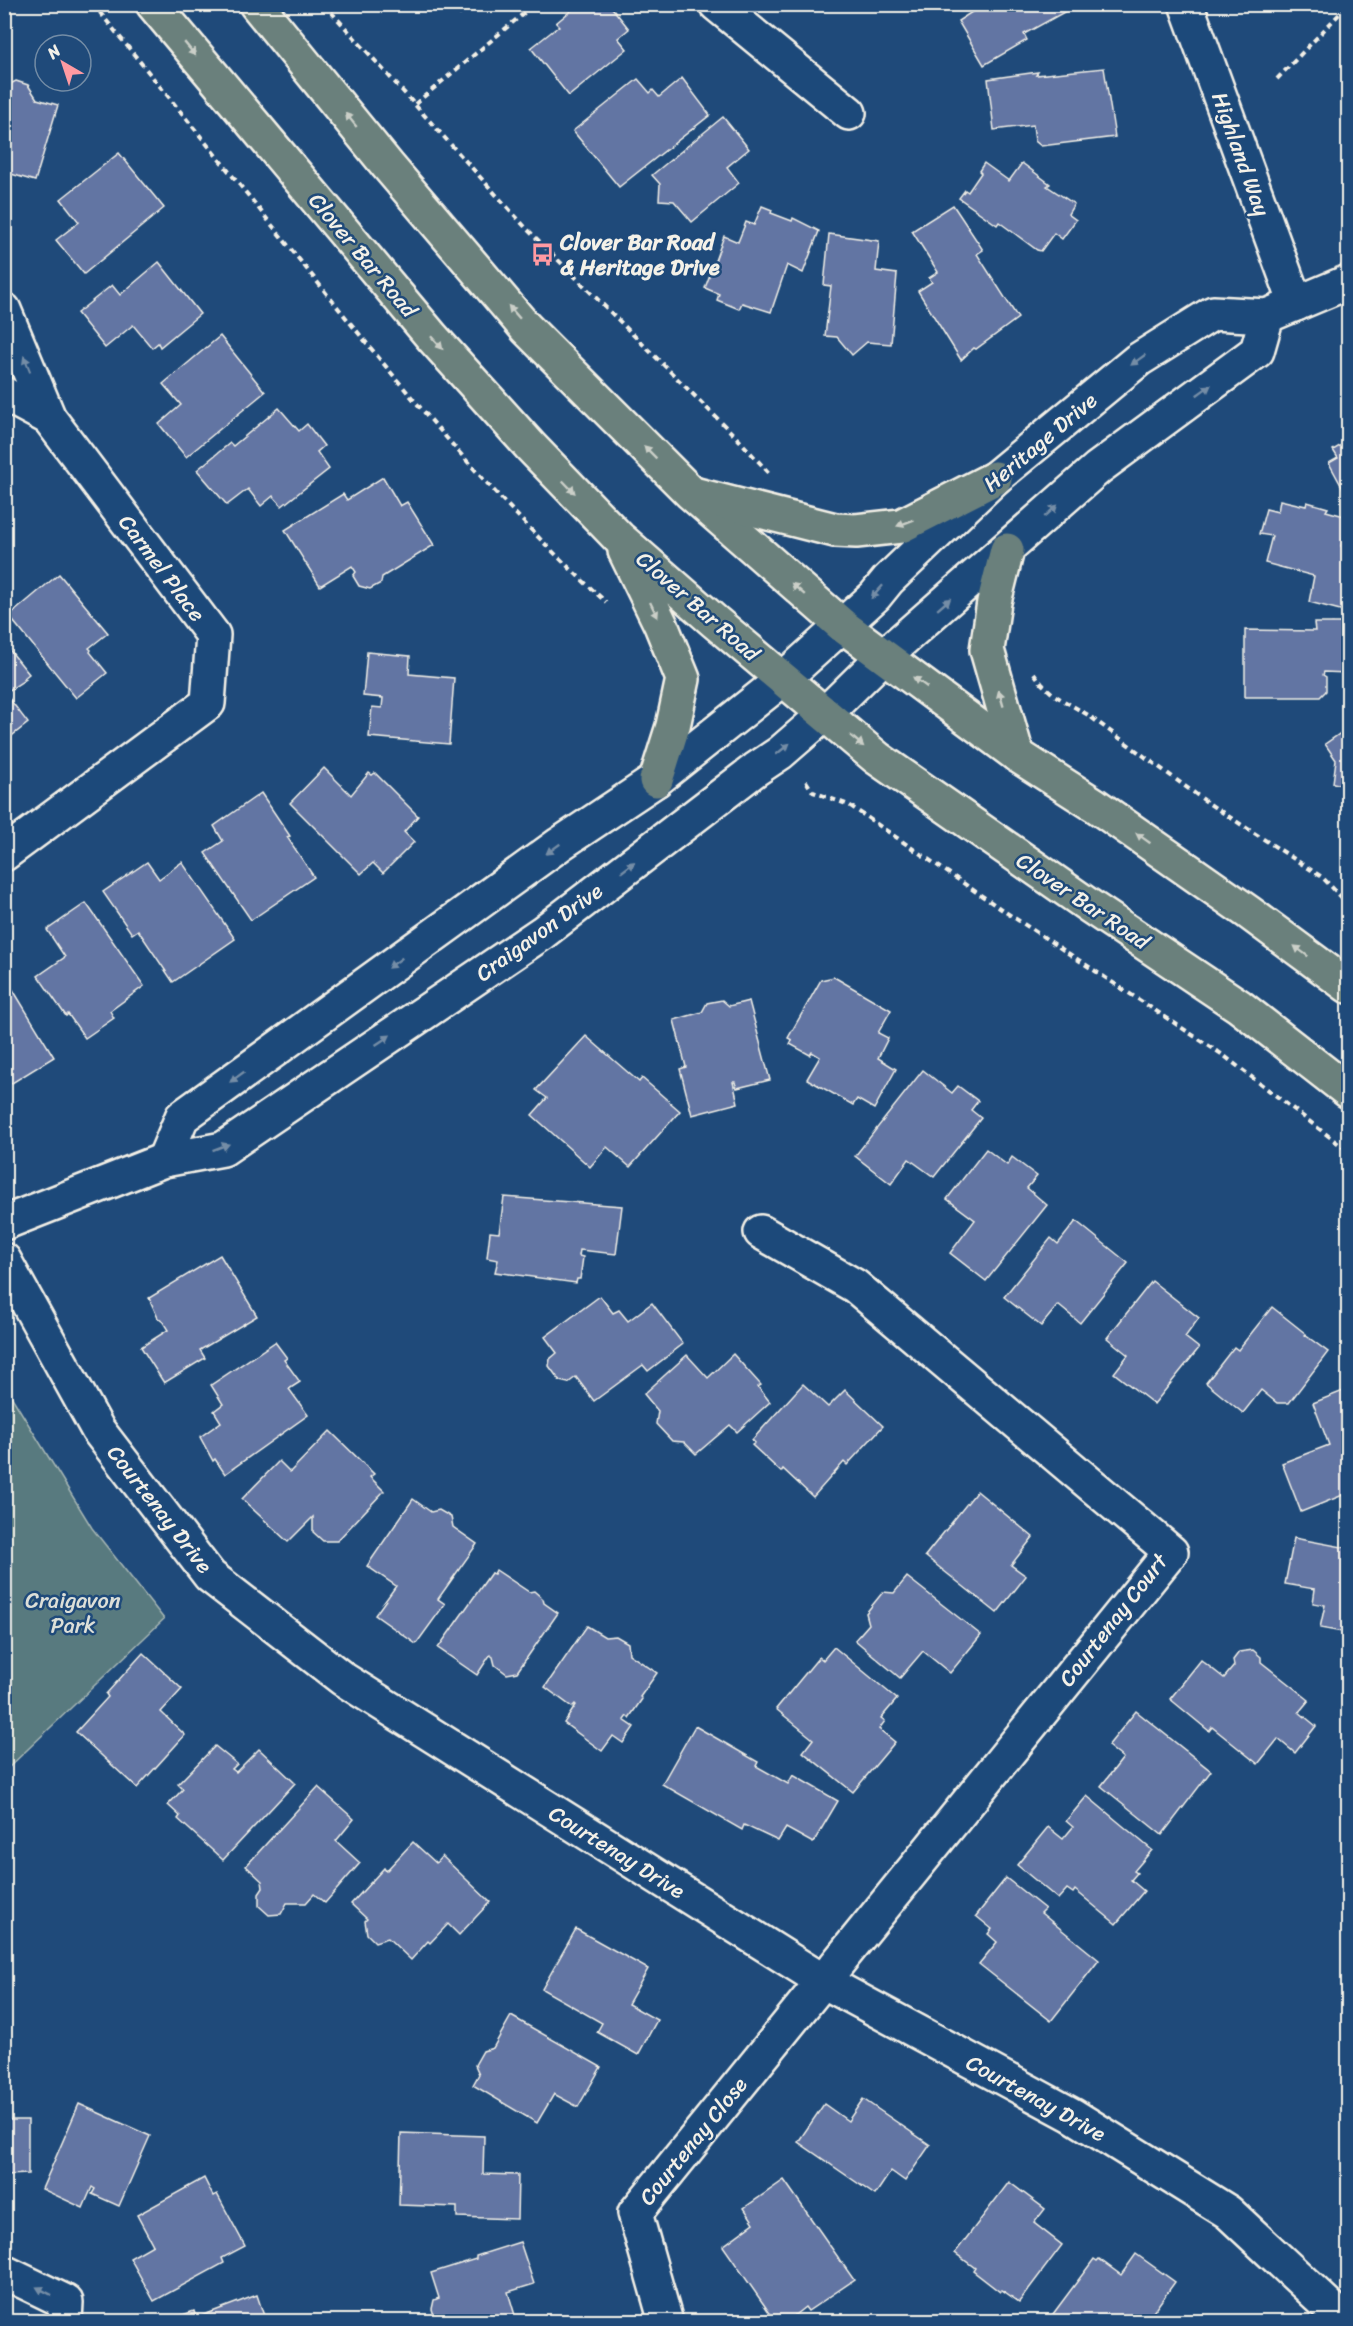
<svg xmlns="http://www.w3.org/2000/svg" width="1353" height="2326" viewBox="0 0 1353 2326" font-family="Sriracha,sans-serif">
<rect width="100%" height="100%" fill="#1f4a7a"/>
<filter id="ink" filterUnits="userSpaceOnUse"><feTurbulence type="fractalNoise" baseFrequency=".0167" numOctaves="2"/><feDisplacementMap in="SourceGraphic" scale="12" xChannelSelector="R" yChannelSelector="G"/><feConvolveMatrix kernelMatrix="1 2 1 2 8 2 1 2 1" color-interpolation-filters="sRGB"/></filter>
<g filter="url(#ink)">
<path fill="#597a7f" stroke="#a6b6b4" stroke-width="1.5" d="M5,1386l87,142 72,91 -159,152z"/>
<g fill="#6274a3" stroke="#f4f1e8" stroke-width="1.5">
<path d="M451,4h22l-13,11z"/>
<path d="M579,4h30l20,25 -11,9 9,11 -58,47 -38,-48 28,-22 -3,-3z"/>
<path d="M984,4h81l3,6 -44,24 3,6 -43,25 -26,-44z"/>
<path d="M1104,68l11,69 -74,9 -6,-5 -2,-16 -39,5 -6,-51 50,-7 -2,3z"/>
<path d="M682,78l28,37 -91,72 -46,-56 65,-52 12,14 3,-3 6,7z"/>
<path d="M16,81l12,4 9,14 21,6 -23,76 -31,-9v-85z"/>
<path d="M723,117l26,32 -22,18 12,16 -47,39 -18,-21 -15,-1 1,-16 -8,-9z"/>
<path d="M119,153l45,55 -80,66 -28,-34 23,-18 -18,-23z"/>
<path d="M984,163l25,18 13,-18 28,21 -3,2 27,18 -6,10 8,6 -14,19 -8,-6 -13,18 -4,-1 -38,-28 -2,3 -38,-27 6,-8 3,2 13,-19 -2,-2z"/>
<path d="M953,205l30,45 -6,4 41,64 -42,31 -2,-1 -13,12 -43,-69 14,-9 -3,-4 9,-6 -26,-41z"/>
<path d="M762,206l10,4 -1,3 21,8 1,-3 26,13 -16,42 -16,-8 -16,47 -29,-9 -3,6 -22,-9 2,-6 -14,-6 19,-52 14,6 8,-20 8,3z"/>
<path d="M829,234l50,7 -3,30 21,3 -6,70 -24,-2 -15,13 -15,-18 -12,-1 6,-50 -7,-1z"/>
<path d="M159,262l41,52 -40,33 -2,-4 -6,5 -19,-23 -28,23 -28,-35 35,-28 8,10z"/>
<path d="M220,336l45,56 -79,65 -27,-33 22,-19 -18,-21z"/>
<path d="M279,408l20,23 8,-7 17,22 -7,6 12,17 -47,37 -9,-10 -12,10 -13,-17 -21,16 -30,-35 33,-27 3,3z"/>
<path d="M1348,441v57l-19,-35 9,-5 -5,-8z"/>
<path d="M383,477l17,29 7,-4 27,43 -52,32 -1,6 -11,6 -11,-3 -6,-10 3,-4 -4,-6 -32,20 -35,-56 58,-36 4,6z"/>
<path d="M1280,500l26,6 1,-4 21,6 -2,3 22,6 -7,29 7,2v64l-39,-10 5,-26 -49,-13 7,-27 -13,-2 7,-25 12,3z"/>
<path d="M59,574l49,59 -19,15 2,2 -1,2 17,21 -31,25 -67,-82z"/>
<path d="M1314,623h34v50l-24,-1 -1,3 3,2v14l-6,6h-75v-67l70,1z"/>
<path d="M4,643l25,31 -5,4 2,1 -21,14 23,30 -24,19z"/>
<path d="M367,652l43,4 -1,18 45,4 -5,66 -80,-7 3,-30 10,1 1,-10 -20,-2z"/>
<path d="M1348,728v58l-15,-3 3,-23 -11,-16z"/>
<path d="M324,768l27,27 18,-22 3,2 3,-2 43,43 -14,16 10,10 -31,31 -10,-10 -12,11 -71,-71z"/>
<path d="M261,793l29,43 -3,1 27,40 -63,43 -46,-67 18,-12 -9,-15z"/>
<path d="M147,862l12,17 23,-17 53,77 -62,43 -35,-52 -6,4 -29,-42z"/>
<path d="M86,903l58,83 -34,25 4,7 -29,20 -17,-24 -2,2 -28,-40 27,-19 -18,-27z"/>
<path d="M4,975l50,82 -50,31z"/>
<path d="M834,977l57,33 -13,23 10,5 -10,20 18,11 -22,40 -17,-10 -4,6 -46,-26 13,-22 -8,-5 -2,3 -20,-11 2,-4 -4,-2 33,-58z"/>
<path d="M722,1000l7,6 20,-5 21,79 -33,8 -2,-6h-2l5,21 -46,12 -12,-46 6,-2 -12,-47 28,-8 5,-9z"/>
<path d="M586,1036l53,46 3,-4 38,33 -50,56 -23,-20 -17,20 -58,-52 15,-17 -11,-8z"/>
<path d="M923,1070l29,23 6,-7 20,15 -7,9 10,8 -47,59 -25,-18 -18,25 -36,-28z"/>
<path d="M986,1149l21,16 5,-8 25,19 -10,12 20,17 -61,76 -36,-28 25,-33 -28,-21z"/>
<path d="M504,1197l118,9 -6,48 -36,-4 -1,6 4,1 -3,22h-3l-1,4 -81,-11 3,-12 -11,-2 3,-26 9,1z"/>
<path d="M1076,1221l52,42 -48,60 -22,-18 -17,21 -37,-29 47,-59 7,6z"/>
<path d="M220,1255l37,61 -57,34 5,8 -41,25 -23,-36 27,-17 -5,-8 -5,-4 -9,-20z"/>
<path d="M1152,1281l47,37 -14,19 14,11 -45,56 -40,-31 14,-18 -21,-17z"/>
<path d="M600,1296l13,17 6,-3 9,11 24,-18 31,41 -35,27 -5,-6 -49,36 -18,-24 -8,6 -8,-2 -11,-15 1,-7 7,-6 -12,-16z"/>
<path d="M1272,1307l34,27 -1,1 23,17 -39,51h-12l-16,-13 -18,23 -37,-30 28,-36 4,3z"/>
<path d="M275,1342l12,16 -3,2 16,22 -11,7 19,26 -83,59 -10,-15 -2,2 -13,-24 21,-15 -7,-11 9,-7 -12,-19z"/>
<path d="M733,1354l28,31 -3,2 12,15 -33,30 -7,-7 -34,29 -12,-12 -12,-1 -16,-17 2,-13 -14,-17 43,-39 21,23z"/>
<path d="M803,1384l25,23 17,-17 38,36 -36,39 -3,-3 -31,35 -30,-28 -2,3 -29,-27 3,-2 -3,-3z"/>
<path d="M1348,1389v104l-47,19 -19,-49 47,-18 -16,-42z"/>
<path d="M330,1431l44,43 -4,3 14,14 -47,50h-14l-10,-9v-15l-25,25 -46,-43 37,-38 11,11z"/>
<path d="M977,1491l56,46 -22,28 15,11 -29,37 -72,-57z"/>
<path d="M413,1499l18,13 8,-2 12,7 2,10 24,17 -39,55 7,5 -29,40 -41,-29 21,-29 -29,-20z"/>
<path d="M1294,1538l54,10v85l-28,-5 5,-23 -12,-2 2,-14 -30,-5z"/>
<path d="M496,1570l33,22 5,-1 9,8 1,4 14,10 -41,59 -10,2 -12,-9 -2,-8 -3,-2 -13,20 -39,-27 53,-75 3,1z"/>
<path d="M907,1577l74,58 -31,38 -27,-22 -23,27 -45,-38 14,-16 -3,-11 17,-21 11,1z"/>
<path d="M587,1626l18,11 11,-1 12,7 1,11 28,19 -17,24 2,2 -13,19 -2,-2 -3,4 10,7 -11,16 -10,-7 -11,15 -38,-28 12,-18 -1,-1 -3,3 -27,-20z"/>
<path d="M834,1647l63,52 -16,19 4,3 -6,8 16,13 -42,50 -50,-40 10,-13 -37,-30 43,-52 4,3z"/>
<path d="M1253,1650l8,7v5l48,38 -10,12 17,14 -21,27 -17,-14 -20,25 -46,-37 -3,4 -39,-32 31,-39 23,18 10,-12 -1,-6 6,-8z"/>
<path d="M143,1653l39,36 -21,23 24,23 -48,53 -61,-56 32,-35 -2,-3z"/>
<path d="M1136,1711l75,60 -49,64 -61,-49 22,-28 -15,-12z"/>
<path d="M695,1726l63,36 -2,4 32,18 5,-9 45,26 -25,42 -27,-15 -8,13 -34,-16 -2,5 -80,-46z"/>
<path d="M215,1746l22,18 -5,5 4,3 23,-23 36,34 -72,77 -45,-41 2,-3 -12,-11 15,-16 -5,-5z"/>
<path d="M318,1787l36,32 -18,22 24,22 -35,40 -11,-9 -8,9h-19l-6,11 -12,1 -10,-9v-12l4,-6 -1,-7 -16,-15z"/>
<path d="M1087,1796l65,54 -18,21 3,2 -6,7 13,11 -28,33 -41,-34 -2,3 -6,-4 -9,10 -41,-34 31,-38 15,12 10,-12 -7,-6z"/>
<path d="M413,1842l23,21 6,-7 48,46 -31,33 -11,-11 -18,19 -2,-2 -17,19 -23,-22 -13,4 -8,-8 -2,-13 2,-2 -16,-15 33,-36 2,3z"/>
<path d="M1006,1878l39,31 -4,4 58,47 -48,61 -72,-57 18,-22 -9,-8 4,-5 -16,-13z"/>
<path d="M576,1929l72,40 -20,35 29,16 -19,35 -41,-23 5,-9 -60,-34z"/>
<path d="M511,2016l90,51 -23,40 -24,-13 -17,29 -64,-38 6,-11 -4,-9 8,-14 10,-3z"/>
<path d="M5,2045v41h4l1,31h-4v3h22v54l-23,1 -1,3z"/>
<path d="M863,2099l67,46 -25,36 -14,-10 -16,24 -77,-53 26,-38 24,17z"/>
<path d="M79,2104l71,32 -31,70 -27,-12 3,-5 -3,-2 -9,21 -41,-19z"/>
<path d="M401,2133l83,3 -1,38 35,1 -1,44 -60,-2v-10l-58,-2z"/>
<path d="M204,2178l9,18 4,-2 28,52 -23,12 2,5 -70,38 -24,-43 23,-13 -16,-30z"/>
<path d="M784,2180l70,100 -46,31 -3,-4 -19,15h-10l-53,-76 31,-23 -10,-15z"/>
<path d="M1009,2182l36,27 -11,14 28,22 -43,57 -17,-12 -2,2 -27,-21 2,-3 -20,-15z"/>
<path d="M520,2242l14,42 -26,8 9,30h-81l-4,-13 2,-9 5,-2 -8,-25 45,-14v-3z"/>
<path d="M1136,2254l39,28 -29,40h-92l-4,-4 44,-59 3,2 2,-2 22,16z"/>
<path d="M257,2295l9,27h-103l31,-11 2,7z"/>
</g>
<g fill="none" stroke-linecap="round" stroke-linejoin="round">
<defs>
<g id="minor">
<path d="M716,4l133,109"/>
<path d="M1186,4l110,300"/>
<path d="M4,310l45,108 164,217 -5,68 -204,151"/>
<path d="M4,394l45,24"/>
<path d="M164,1160l18,-43 378,-273 96,-64 127,-101 92,-83 13,-16 107,-102 143,-118 75,-47 54,3 81,-34"/>
<path d="M4,1223l160,-63 59,-11 319,-216 214,-164 24,-16 45,-39 59,-58 214,-188 159,-117 10,-35"/>
<path d="M4,1260l94,170 112,146 133,103 480,302 249,134 156,97 118,110"/>
<path d="M4,2272l62,30 -1,20"/>
<path d="M666,2322l-31,-109 536,-661 -316,-266 -94,-54"/>
</g>
<g id="major">
<path d="M153,4l279,333 99,110 88,91 95,83 163,137 214,149 148,99 109,85"/>
<path d="M256,4l132,162 138,162 165,165 152,133 174,129 78,50 153,107 100,74"/>
<path d="M697,495l138,35 21,1 45,-5 94,-48"/>
<path d="M1007,550l-13,52 -7,48 30,105"/>
<path d="M625,551l36,74 22,54 -10,47 -17,54"/>
</g>
</defs>
<use href="#minor" stroke="#f4f1e8" stroke-width="38"/>
<use href="#major" stroke="#f4f1e8" stroke-width="38"/>
<g stroke="#f4f1e8" stroke-width="4" stroke-dasharray="6 4.5" stroke-linecap="butt">
<path d="M93,4c69,85 138,169 205,254 96,120 194,241 308,344"/>
<path d="M324,4l203,225 213,212 30,33"/>
<path d="M1277,79l71,-74"/>
<path d="M415,104l120,-100"/>
<path d="M1034,673l8,11 12,11 34,20 120,88 114,74 26,27"/>
<path d="M806,781l7,11 36,13 155,106 219,144 125,96"/>
</g>
<use href="#minor" stroke="#1f4a7a" stroke-width="33"/>
<use href="#major" stroke="#6a807c" stroke-width="33"/>
</g>
<defs><path id="oneway-solid" d="M-6-.8H1V-3.2L6.5 0L1 3.2V.8H-6Z" transform="scale(1.5)"/></defs>
<g fill="#cbcfc8">
<use href="#oneway-solid" transform="translate(190 49) rotate(50)"/>
<use href="#oneway-solid" transform="translate(351 120) rotate(-129)"/>
<use href="#oneway-solid" transform="translate(514 312) rotate(-131)"/>
<use href="#oneway-solid" transform="translate(437 343) rotate(48)"/>
<use href="#oneway-solid" transform="translate(650 452) rotate(-135)"/>
<use href="#oneway-solid" transform="translate(569 487) rotate(46)"/>
<use href="#oneway-solid" transform="translate(905 523) rotate(159)"/>
<use href="#oneway-solid" transform="translate(798 589) rotate(-139)"/>
<use href="#oneway-solid" transform="translate(654 610) rotate(64)"/>
<use href="#oneway-solid" transform="translate(920 682) rotate(-145)"/>
<use href="#oneway-solid" transform="translate(1001 698) rotate(-106)"/>
<use href="#oneway-solid" transform="translate(857 741) rotate(40)"/>
<use href="#oneway-solid" transform="translate(1143 838) rotate(-145)"/>
<use href="#oneway-solid" transform="translate(1301 951) rotate(-143)"/>
</g>
<g fill="#748da6">
<use href="#oneway-solid" transform="translate(1138 360) rotate(144)"/>
<use href="#oneway-solid" transform="translate(27 364) rotate(-112)"/>
<use href="#oneway-solid" transform="translate(1204 390) rotate(-36)"/>
<use href="#oneway-solid" transform="translate(1051 511) rotate(-42)"/>
<use href="#oneway-solid" transform="translate(877 592) rotate(132)"/>
<use href="#oneway-solid" transform="translate(944 604) rotate(-41)"/>
<use href="#oneway-solid" transform="translate(783 749) rotate(-39)"/>
<use href="#oneway-solid" transform="translate(553 849) rotate(144)"/>
<use href="#oneway-solid" transform="translate(628 867) rotate(-38)"/>
<use href="#oneway-solid" transform="translate(395 963) rotate(144)"/>
<use href="#oneway-solid" transform="translate(383 1040) rotate(-34)"/>
<use href="#oneway-solid" transform="translate(237 1077) rotate(144)"/>
<use href="#oneway-solid" transform="translate(221 1147) rotate(-20)"/>
<use href="#oneway-solid" transform="translate(44 2291) rotate(-153)"/>
</g>
</g>
<defs>
<symbol id="bus-bare" viewBox="-9 -9 18 18"><path d="M-5-6H5V4H4V6H2V4H-2V6H-4V4H-5ZM-3.5-4V0h7V-4ZM-3.5 1.2v1.5H-2V1.2ZM2 1.2v1.5H3.5V1.2Z" fill="#ff9aa2" stroke="#1f4a7a" stroke-width="2.5" paint-order="stroke"/></symbol>
</defs>
<g fill-rule="evenodd">
<use href="#bus-bare" x="526" y="238" width="33" height="33"/>
</g>
<g text-anchor="middle" dominant-baseline="central" stroke-width="5" stroke-linejoin="round" paint-order="stroke">
<g font-size="22" fill="#f4f1e8" stroke="#1f4a7a">
<text transform="translate(1241 154) rotate(70)">Highland Way</text>
<text transform="translate(363 255) rotate(50)">Clover Bar Road</text>
<text transform="translate(1040 442) rotate(-40)">Heritage Drive</text>
<text transform="translate(162 568) rotate(53)">Carmel Place</text>
<text transform="translate(698 606) rotate(41)">Clover Bar Road</text>
<text transform="translate(1083 901) rotate(34)">Clover Bar Road</text>
<text transform="translate(539 932) rotate(-36)">Craigavon Drive</text>
<text transform="translate(160 1509) rotate(52)">Courtenay Drive</text>
<text transform="translate(1113 1620) rotate(-52)">Courtenay Court</text>
<text transform="translate(617 1852) rotate(32)">Courtenay Drive</text>
<text transform="translate(1036 2098) rotate(29)">Courtenay Drive</text>
<text transform="translate(693 2141) rotate(-51)">Courtenay Close</text>
</g>
<g font-size="22" font-weight="bold" fill="#f4f1e8" stroke="#1f4a7a" text-anchor="start">
<text x="560" y="242">Clover Bar Road<tspan x="560" dy="25">&amp; Heritage Drive</tspan></text>
</g>
<g font-size="22" fill="#dddfd8" stroke="#1f4a7a">
<text x="73" y="1600">Craigavon<tspan x="73" dy="25">Park</tspan></text>
</g>
</g>
<rect width="1353" height="2326" fill="none" stroke="#1f4a7a" stroke-width="24"/>
<rect x="12" y="12" width="1329" height="2302" fill="none" stroke="#f4f1e8" stroke-width="2" filter="url(#ink)"/>
<g transform="translate(63 63) rotate(321)"><circle r="28" fill="#1f4a7a" stroke="#748da6" stroke-width="1.5"/>
<path d="M0-4.5L10 22L0 15L-10 22Z" fill="#ff9aa2"/>
<text y="-9" font-size="16" font-weight="bold" text-anchor="middle" fill="#f4f1e8">N</text>
</g>
</svg>
